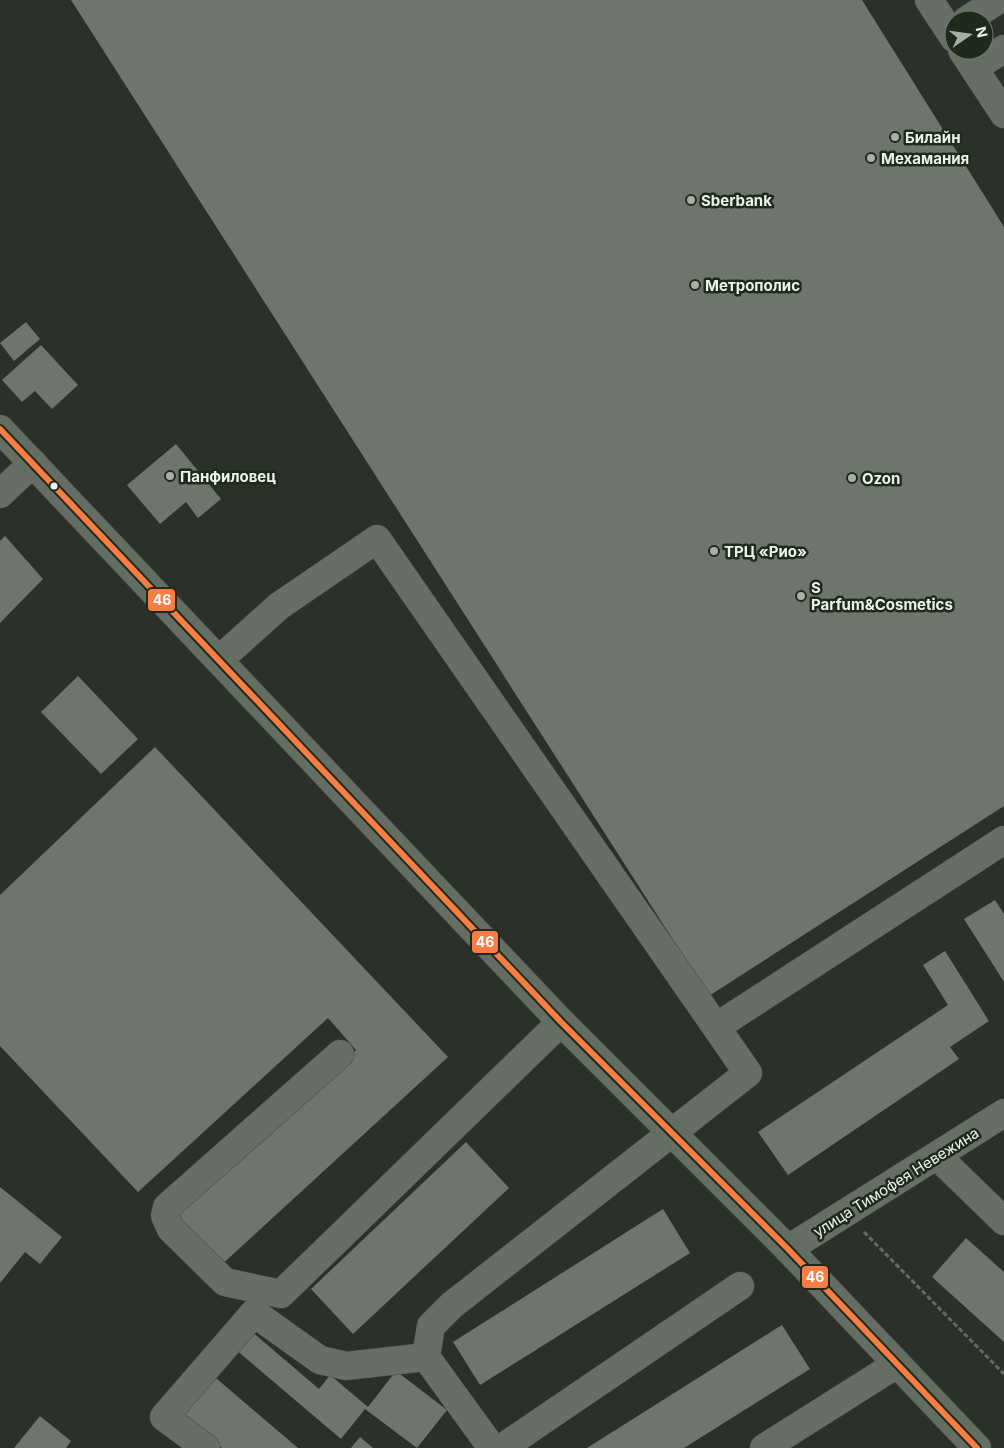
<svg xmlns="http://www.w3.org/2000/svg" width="1004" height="1448" viewBox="0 0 1004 1448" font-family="Inter,sans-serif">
<rect width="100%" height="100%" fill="#2b312a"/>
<g fill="#6f756e">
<path d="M71,0h791l142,227v579l-295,190z"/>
<path d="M26,322l14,17 -26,22 -14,-18z"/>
<path d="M41,345l37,40 -26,24 -17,-18 -13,11 -20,-22z"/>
<path d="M176,444l45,55 -23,19 -12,-16 -26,22 -33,-39z"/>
<path d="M5,536l38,43 -43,44v-82z"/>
<path d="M78,676l60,63 -37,35 -60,-62z"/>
<path d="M155,747l293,310 -230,211 -45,-49 183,-169 -28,-32 -190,174 -138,-146v-151z"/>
<path d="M995,900l9,14v68l-40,-63z"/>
<path d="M945,951l44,70 -39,26 9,12 -171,116 -30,-43 190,-127 -25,-40z"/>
<path d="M466,1142l43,46 -156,146 -42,-45z"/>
<path d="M0,1187l62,50 -22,27 -15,-12 -25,31z"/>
<path d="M663,1209l27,44 -210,132 -27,-43z"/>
<path d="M966,1238l38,34v70l-72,-65z"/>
<path d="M782,1325l28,44 -126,79h-97z"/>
<path d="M251,1331l68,58 11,-14 38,32 28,-36 51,39 -30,38 -52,-39 -24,30 -106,-90z"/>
<path d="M210,1373l88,75h-76l-44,-37z"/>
<path d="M40,1416l31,25 -5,7h-52z"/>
<path d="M360,1437l13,11h-22z"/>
</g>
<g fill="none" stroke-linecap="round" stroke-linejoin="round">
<defs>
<g id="minor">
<path d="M929,0l25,38"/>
<path d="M967,20l31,-20"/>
<path d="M962,50l42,64"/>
<path d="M974,68l30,-19"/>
<path d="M0,494l33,-31"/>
<path d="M220,659l59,-53 98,-67 371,534 -296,232 -21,21 -5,31 66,91"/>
<path d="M716,1027l288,-187"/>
<path d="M340,1054l-173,153 -2,9 6,13 54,53 56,12 280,-272"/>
<path d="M938,1157l66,64"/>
<path d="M788,1249l216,-136"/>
<path d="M206,1448l-42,-31 90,-104 66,47 26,6 80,-9"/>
<path d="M502,1448l238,-162"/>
<path d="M764,1448l133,-84"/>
</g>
<path id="major" d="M0,429l561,593 227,227 189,199"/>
</defs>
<use href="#minor" stroke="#474d46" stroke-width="29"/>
<use href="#major" stroke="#474d46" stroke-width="29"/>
<path stroke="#666a66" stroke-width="3" stroke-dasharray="5 2.5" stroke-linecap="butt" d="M864,1232l140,142"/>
<use href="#minor" stroke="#686d67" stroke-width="28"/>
<use href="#major" stroke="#646d61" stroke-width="28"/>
<defs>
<path id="bus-1" d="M0,429l561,593 227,227 189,199"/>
</defs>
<use href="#bus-1" stroke="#1f2a1d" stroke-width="10"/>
<use href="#bus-1" stroke="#f77d43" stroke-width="6"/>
</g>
<g fill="#a8afa7" stroke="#1f2a1d" stroke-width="2">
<circle cx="895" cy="137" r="5"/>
<circle cx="871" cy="158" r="5"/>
<circle cx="691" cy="200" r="5"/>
<circle cx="695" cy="285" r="5"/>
<circle cx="170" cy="476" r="5"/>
<circle cx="852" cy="478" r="5"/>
<circle cx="714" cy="551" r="5"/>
<circle cx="801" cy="596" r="5"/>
</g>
<circle fill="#ecf3ea" stroke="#1f2a1d" stroke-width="2" cx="54" cy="486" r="4.5"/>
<g text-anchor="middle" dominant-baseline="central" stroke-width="5" stroke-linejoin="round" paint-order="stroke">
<g font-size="15" font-weight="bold" fill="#ecf3ea" stroke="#1f2a1d" text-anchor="start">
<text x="905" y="137">Билайн</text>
<text x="881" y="158">Мехамания</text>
<text x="701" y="200">Sberbank</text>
<text x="705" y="285">Метрополис</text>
<text x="180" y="476">Панфиловец</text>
<text x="862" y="478">Ozon</text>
<text x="724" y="551">ТРЦ «Рио»</text>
<text x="811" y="587">S<tspan x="811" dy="17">Parfum&amp;Cosmetics</tspan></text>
</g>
<g font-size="15" fill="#ecf3ea" stroke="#1f2a1d">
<text transform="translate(896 1182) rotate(-32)">улица Тимофея Невежина</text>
</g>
</g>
<g stroke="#1f2a1d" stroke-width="2">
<rect x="147" y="588" width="29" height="24" rx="5" fill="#f77d43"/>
<rect x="471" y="930" width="28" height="24" rx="5" fill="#f77d43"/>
<rect x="801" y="1265" width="28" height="24" rx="5" fill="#f77d43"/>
</g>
<g font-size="14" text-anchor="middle" font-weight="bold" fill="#fff">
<text x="162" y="605">46</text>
<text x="485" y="947">46</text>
<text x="815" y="1282">46</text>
</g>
<g transform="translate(969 35) rotate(77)"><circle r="24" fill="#1f2a1d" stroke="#717a6f"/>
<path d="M0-4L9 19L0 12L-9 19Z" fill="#a8afa7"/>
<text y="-8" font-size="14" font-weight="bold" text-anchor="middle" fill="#ecf3ea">N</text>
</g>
</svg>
